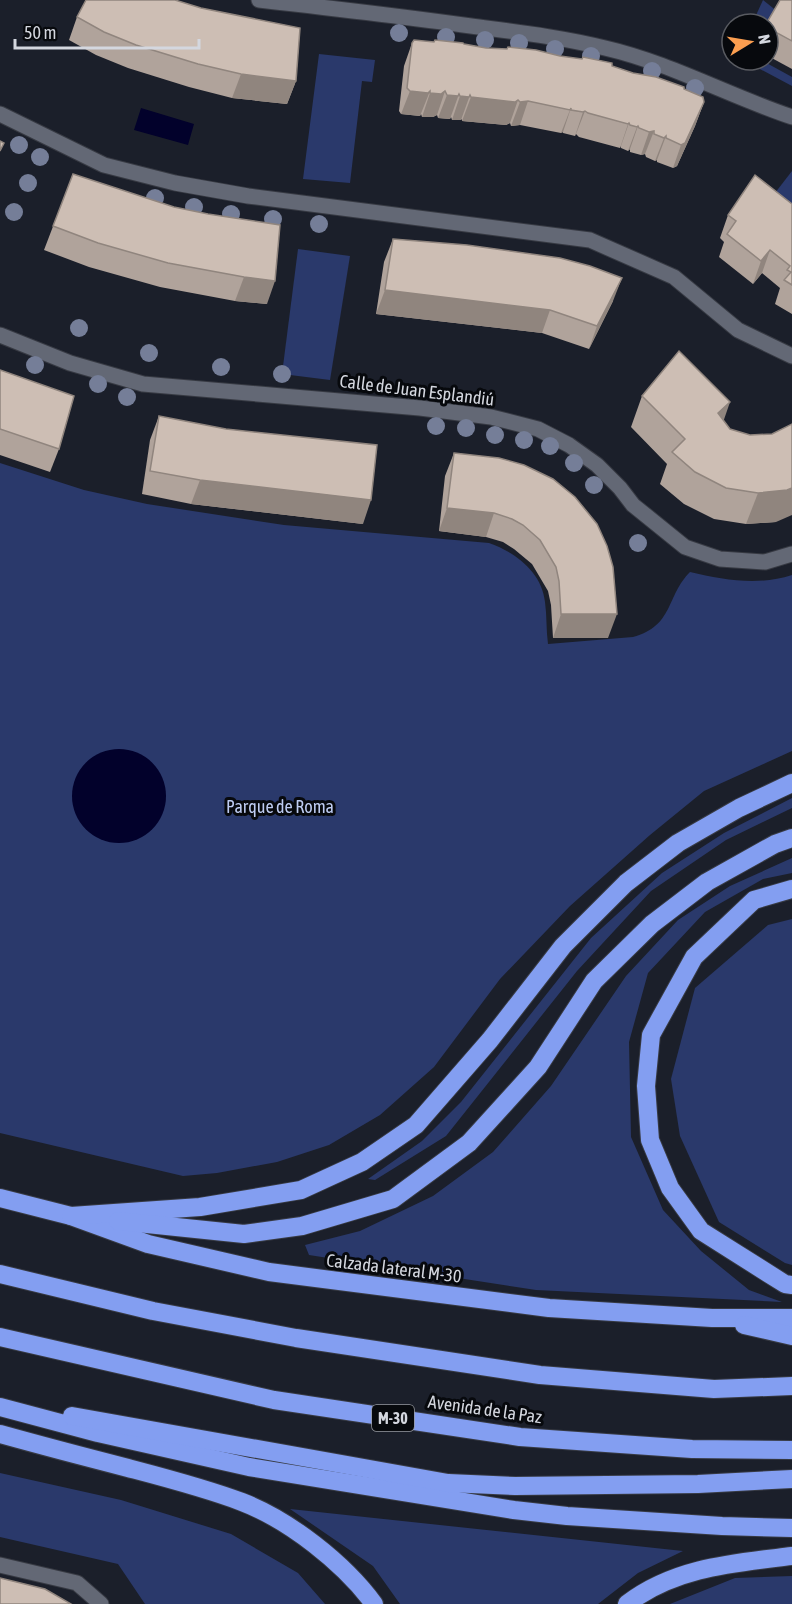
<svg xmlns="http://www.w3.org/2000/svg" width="792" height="1604" viewBox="0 0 792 1604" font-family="'Asap Condensed',sans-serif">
<rect width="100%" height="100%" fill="#1b1f2a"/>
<g fill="#2a396b">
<path d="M763,0l15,12 -10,12h-16z"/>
<path d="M319,54l56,6 -3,22 -10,-1 -12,102 -47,-4z"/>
<path d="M743,60h18l31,17v9z"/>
<path d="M792,171v35l-17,-13z"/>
<path d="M298,249l52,7 -20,124 -48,-6z"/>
<path d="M0,463l84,27 63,14 137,21 205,18c26,9 53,29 56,59 2,14 1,28 3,42l85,-7c41,-11 33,-41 57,-65 34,8 68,14 102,3v176l-88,40 -54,44 -80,71 -70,73 -66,88 -54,48 -51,30 -52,17 -60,11 -34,3 -183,-43z"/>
<path d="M792,798v10l-66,32 -75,51 -74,80 -131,165 -71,44 -7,-1 54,-38 39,-39 130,-164 71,-65 62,-40z"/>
<path d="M792,858v15l-29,6 -58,33 -57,61 -19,69 2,95 32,73 38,41 48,39 33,12 -246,-12 -227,-35 -4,-10 55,-14 73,-35 60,-44 58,-66 75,-110 52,-56 52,-34z"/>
<path d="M792,919v346l-7,-2 -66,-41 -39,-86 -9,-57 24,-91 73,-63z"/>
<path d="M0,1473l121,27 110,34 67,39 27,31h-180l-27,-40 -118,-27z"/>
<path d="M290,1509l393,42 -45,22 -40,31h-198l-27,-38z"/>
<path d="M792,1576v28h-122l65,-26z"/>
</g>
<g fill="#02012b">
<path d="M141,108l53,16 -6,21 -54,-15z"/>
<circle cx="119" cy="796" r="47"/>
</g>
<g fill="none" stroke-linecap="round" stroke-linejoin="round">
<defs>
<g id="street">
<path d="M259,0c71,8 141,16 212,26 45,6 90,11 134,22 65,15 124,48 187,69"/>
<path d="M0,114l104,51 71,18 73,13 342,44 84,37 64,53 54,26"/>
<path d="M0,335l70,28 73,21 277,24 71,9 47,12 31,16 28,20 23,23 13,17 52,42 35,12 45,3 27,-8"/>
<path d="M0,1565l77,18 24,21"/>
</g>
<g id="highway">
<path d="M792,889l-38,11 -60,57 -43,78 -5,51 4,54 20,48 31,43 84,53 7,1"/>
<path d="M0,1198l71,18 77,28 121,28 280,36 163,10h80"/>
<path d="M71,1216l129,-9 101,-17 61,-28 54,-37 74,-85 73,-94 63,-63 52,-40 61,-35 53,-25"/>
<path d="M118,1221l126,13 58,-8 91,-27 76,-56 69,-76 56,-86 58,-57 55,-42 68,-38 17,-6"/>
<path d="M0,1274l153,37 143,27 244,37 174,14 78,-3"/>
<path d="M744,1325l48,11"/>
<path d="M0,1337l274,63 246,37 172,12 100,1"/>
<path d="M0,1407l98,26 151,34 265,43 53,6 155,10 70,2"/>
<path d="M72,1416l376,67 67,3 183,-2 94,-5"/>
<path d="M0,1434c43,12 85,23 128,34 38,10 77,20 114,34 47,18 102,61 132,102"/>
<path d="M627,1604c48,-37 108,-41 165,-48"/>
</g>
</defs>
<use href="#street" stroke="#373a43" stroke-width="17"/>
<use href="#highway" stroke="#373a43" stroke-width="20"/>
<use href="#street" stroke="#636875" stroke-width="15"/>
<use href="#highway" stroke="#839ef1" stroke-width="18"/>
</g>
<g fill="#757e98">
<circle cx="399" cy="33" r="9"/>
<circle cx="446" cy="37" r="9"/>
<circle cx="485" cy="40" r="9"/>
<circle cx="519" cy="43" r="9"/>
<circle cx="555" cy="49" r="9"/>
<circle cx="591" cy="56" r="9"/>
<circle cx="652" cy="71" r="9"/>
<circle cx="695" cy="88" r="9"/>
<circle cx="19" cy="145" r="9"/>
<circle cx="40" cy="157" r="9"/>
<circle cx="28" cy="183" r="9"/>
<circle cx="155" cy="198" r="9"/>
<circle cx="194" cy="207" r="9"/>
<circle cx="14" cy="212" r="9"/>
<circle cx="231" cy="214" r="9"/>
<circle cx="273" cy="219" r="9"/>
<circle cx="319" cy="224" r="9"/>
<circle cx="79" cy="328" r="9"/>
<circle cx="149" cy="353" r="9"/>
<circle cx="35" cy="365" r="9"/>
<circle cx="221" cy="367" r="9"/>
<circle cx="282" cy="374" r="9"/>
<circle cx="98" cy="384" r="9"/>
<circle cx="127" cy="397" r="9"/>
<circle cx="436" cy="426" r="9"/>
<circle cx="466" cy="428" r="9"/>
<circle cx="495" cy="435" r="9"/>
<circle cx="524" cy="440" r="9"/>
<circle cx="550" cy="446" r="9"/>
<circle cx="574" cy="463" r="9"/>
<circle cx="594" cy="485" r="9"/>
<circle cx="638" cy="543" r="9"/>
</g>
<g fill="#b0a39b">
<path d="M792,0v69l-24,-13v-32z"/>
<path d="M77,17l219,64 -9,23 -55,-6 -43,-11 -61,-19 -32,-13 -27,-15z"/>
<path d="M412,43l52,1 22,4 74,8 52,10 72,23 20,13 -9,24 -18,40 -4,2 -16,-6v-2l-2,1 -9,-4 -1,-3 -4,1 -11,-3v-3l-2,2 -7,-3v-2l-1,2 -41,-11 -3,-3 -1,2 -12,-3v-1l-2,1 -41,-8 -9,1 -1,-3 -4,2 -44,-4v-2l-1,1h-9l-1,-3 -1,2 -12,-1 -1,-3 -4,2h-11l-1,-3 -1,2 -19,-2 -2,-3 5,-45z"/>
<path d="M73,174l101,33 34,7 59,90 -32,-3 -75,-14 -71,-20 -45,-17z"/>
<path d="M792,204v110l-17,-10 5,-16 -18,-15 -9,11 -34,-27 5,-15 -4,-4 8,-23z"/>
<path d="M393,239l220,62 -24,48 -47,-16 -166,-19 8,-52z"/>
<path d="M0,370l59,79 -9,23 -50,-17z"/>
<path d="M642,396l81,25 53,101 -30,2 -32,-5 -30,-15 -24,-20 7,-20 -36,-37z"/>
<path d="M159,416l204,108 -172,-20 -49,-10 8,-54z"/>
<path d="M454,453l45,5 109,180h-55l-2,-33 -3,-14 -16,-27 -18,-15 -11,-7 -17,-5 -47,-6 6,-55z"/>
</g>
<g fill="#90857e">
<path d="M241,74l55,7 -9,23 -55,-6z"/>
<path d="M410,91h20l-10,25 -19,-2z"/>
<path d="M445,91l-8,24 -4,2h-11l8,-24z"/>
<path d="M459,94l-9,25 -12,-1 9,-23z"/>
<path d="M470,95l-9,25h-9l8,-24z"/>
<path d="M471,97l47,3 -8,23 -4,2 -44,-4z"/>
<path d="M528,101l-8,24 -9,1 9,-24z"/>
<path d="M704,102l-9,24 -18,40 -4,2 8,-23z"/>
<path d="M571,108l-8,24 -2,1 9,-23z"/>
<path d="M585,111l-9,23 -1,2 8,-24z"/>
<path d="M629,123l-8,23 -1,2 8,-24z"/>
<path d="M638,126l-8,23 -2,2 9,-24z"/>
<path d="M654,131l-9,23 -4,1 8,-23z"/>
<path d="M666,136l-9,24 -2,1 9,-23z"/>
<path d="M770,250l-8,23 -9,11 8,-23z"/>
<path d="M244,277l31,4 -8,23 -32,-3z"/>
<path d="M622,278l-9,23 -24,48 8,-23z"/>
<path d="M385,290l165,20 -8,23 -166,-19z"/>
<path d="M730,402l-11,32 -1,-21z"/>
<path d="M200,480l171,20 -8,24 -172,-20z"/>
<path d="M792,488v27l-16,7 -30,2 12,-31z"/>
<path d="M447,508l47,5 -8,24 -47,-6z"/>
<path d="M561,614h56l-9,24h-55z"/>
</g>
<g fill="#cdbeb4" stroke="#90857e" stroke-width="1.5">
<path d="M86,0h89l26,8 99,20 -4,53 -55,-7 -43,-10 -62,-19 -32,-13 -27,-15z"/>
<path d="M780,0h12v41l-24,-13v-4h-2z"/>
<path d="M414,40l20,2 1,-2 28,3 1,1 22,4 21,1 1,-2 28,3 24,6 22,3 1,-2 29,6v3l21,7 23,4 28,10v2l19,8 1,5 -19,41 -4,2 -15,-7v-2l-2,2 -10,-4v-3l-5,1 -10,-4 -1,-2 -1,1 -7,-2 -1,-2 -1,1 -40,-11 -3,-2 -2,1 -12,-2v-2l-1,2 -42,-9 -8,1 -2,-2 -3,2 -44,-5 -1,-2 -1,2 -9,-1 -1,-2 -1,2 -11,-1 -2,-4 -4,3 -11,-1v-2l-2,2 -18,-2 -3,-3 5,-45z"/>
<path d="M0,141l4,2 -4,8z"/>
<path d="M73,174l101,33 34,7 72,11 -5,56 -31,-4 -76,-14 -70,-20 -45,-17z"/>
<path d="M755,175l37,29v81l-8,-5 7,-8 -4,-2 3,-4 -20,-16 -9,11 -34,-27 9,-13 -8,-6z"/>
<path d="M393,239l74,6 93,13 30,8 32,12 -25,48 -47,-16 -165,-20z"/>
<path d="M679,351l51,51 -12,11 12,16 20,6 22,-1 20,-10v64l-5,2 -29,3 -32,-5 -31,-16 -23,-20 13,-13 -43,-43z"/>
<path d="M0,370l74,26 -15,53 -59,-20z"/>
<path d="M159,416l67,13 151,16 -6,55 -171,-20 -50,-9z"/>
<path d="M454,453l45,5 25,7 29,14 22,18 22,27 10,22 6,21 4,47h-56l-2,-33 -3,-14 -16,-27 -17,-15 -11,-6 -18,-6 -47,-5z"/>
<path d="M0,1578l45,11 26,15h-71z"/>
</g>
<g text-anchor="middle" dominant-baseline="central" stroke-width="6" stroke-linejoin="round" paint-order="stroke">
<rect fill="#07090d" stroke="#9699a0" stroke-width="1.5" x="372" y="1405" width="42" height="26" rx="4.5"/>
<g font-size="16" font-weight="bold" fill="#d4d7df">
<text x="393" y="1418">M-30</text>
</g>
<g font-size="18" fill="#d4d7df" stroke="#07090d">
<text transform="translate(417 390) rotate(7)">Calle de Juan Esplandiú</text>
<text transform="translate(394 1268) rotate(7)">Calzada lateral M-30</text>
<text transform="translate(485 1409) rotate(8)">Avenida de la Paz</text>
</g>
<g font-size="18" fill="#beccf2" stroke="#07090d">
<text x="280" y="806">Parque de Roma</text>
</g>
</g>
<g transform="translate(750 42) rotate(79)"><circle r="28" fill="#07090d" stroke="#595b61" stroke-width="1.5"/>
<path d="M0-4.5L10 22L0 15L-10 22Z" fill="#fb9e50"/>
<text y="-9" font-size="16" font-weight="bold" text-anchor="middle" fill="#d4d7df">N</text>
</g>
<path d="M15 39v9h184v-9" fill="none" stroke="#d4d7df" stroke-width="3"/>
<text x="24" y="39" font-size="18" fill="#d4d7df" stroke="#07090d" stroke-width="4.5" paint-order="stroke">50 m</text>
</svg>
